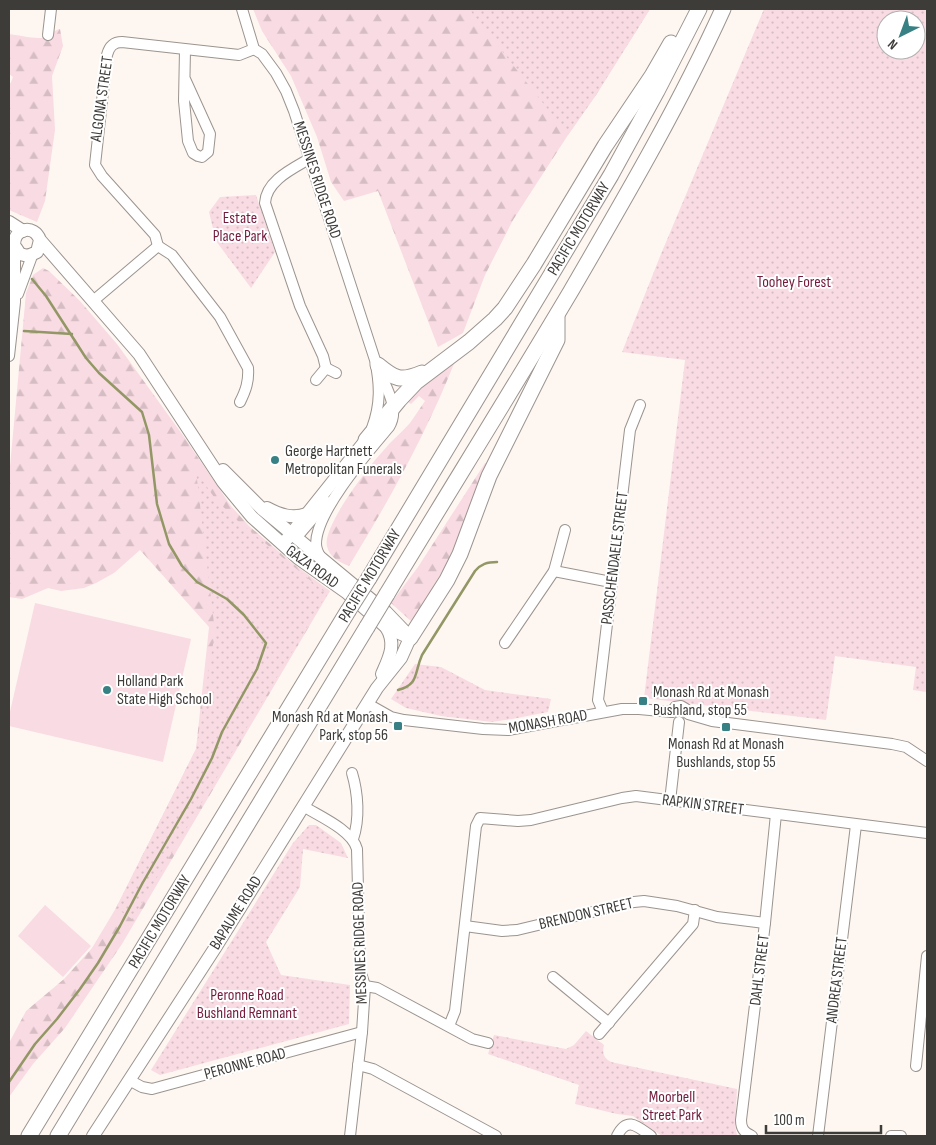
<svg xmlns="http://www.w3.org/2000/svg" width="936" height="1145" viewBox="0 0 936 1145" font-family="'Sofia Sans Condensed',sans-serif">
<defs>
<pattern id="forest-firs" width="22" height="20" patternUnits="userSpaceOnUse" patternTransform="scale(1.25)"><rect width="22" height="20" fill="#f9dbe3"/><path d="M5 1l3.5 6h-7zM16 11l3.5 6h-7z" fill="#d6bdc4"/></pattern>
<pattern id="park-dots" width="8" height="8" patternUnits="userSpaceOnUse" patternTransform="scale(1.25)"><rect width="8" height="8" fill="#f9dbe3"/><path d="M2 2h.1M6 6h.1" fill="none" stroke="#d6bdc4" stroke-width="1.8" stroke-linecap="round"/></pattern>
</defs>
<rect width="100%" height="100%" fill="#fef7f1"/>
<g fill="url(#forest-firs)">
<path d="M253,9h397l-54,86 -28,40 -55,85 -28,55 -22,58 -25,14 -60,-156 -34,10 -13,-19 -14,-45 -26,-61 -29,-45z"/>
<path d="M60,29l3,17 -11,30 3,54 -10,71 -8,21 -28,-12v-123l4,-10 -4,-3v-40c9,1 29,6 37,3 5,-2 8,-7 14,-8z"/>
<path d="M43,268l6,3 31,30 37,43 65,90 49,72 18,20 42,36 39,29 -208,353 -57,84 -32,36 -24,33v-54l17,-32 38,-32 28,-31 24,-40 80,-159 13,-122 -69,-77 -26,23 -18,10 -12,5 -23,3 -13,-3 -26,11 -13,-2v-120l17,-184 7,-18z"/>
<path d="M456,359c-29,73 -66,140 -107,207 -10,-4 -20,-9 -22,-20 -5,-19 42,-80 56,-95 8,-10 18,-18 27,-28 5,-7 10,-15 15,-22l-6,-5 -8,8 -3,-2 4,-8z"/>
<path d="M485,463h3l-26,66 -16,36 -34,57 -21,-19 27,-36z"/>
</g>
<g fill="url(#park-dots)" fill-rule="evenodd">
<path d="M469,9h181l-54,86 -28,40z"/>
<path d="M764,9h163v683l-14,-2 3,-23 -81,-11 -9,64 -182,-22 41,-338 -63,-8 39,-98zM886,20h30v30h-30z"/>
<path d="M256,195l19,57 -24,36 -35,-47 -7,-29 11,-15z"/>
<path d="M196,471l20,29 22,21 89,73 -195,325 -16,-11 80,-159 19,-117z"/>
<path d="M415,664l26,3 44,23 66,9 -3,13 -36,7 -20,3 -51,-6 -35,-8 -15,-9z"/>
<path d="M309,825h7l25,18 7,15 -45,-9 -3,38 -34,55 15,33 69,10 -1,39 -189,51 -9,-5 142,-227z"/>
<path d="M586,1031l18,14c-2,9 0,13 7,17l126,27 -2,36 2,10 3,1h-78l-29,-20 -16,-2 -42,-10 4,-19 -91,-31 6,-19 72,14 8,-4z"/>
</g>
<g fill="#f9dbe3">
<path d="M35,603l156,36 -28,123 -154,-36v-10z"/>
<path d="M45,905l46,41 -28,31 -45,-41z"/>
</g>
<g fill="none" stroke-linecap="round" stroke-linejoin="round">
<g stroke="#929765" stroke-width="2.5">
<path d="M24,331l48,3"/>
<path d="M398,690c21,-5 16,-17 24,-35l53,-84c6,-7 12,-9 22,-9"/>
<path d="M9,1082l26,-38 22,-25 23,-30 18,-26 22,-37 22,-42 49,-85 21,-41 10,-26 35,-63 9,-26 -22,-28 -17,-16 -30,-17 -15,-16 -13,-22 -12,-40 -8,-69 -7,-23 -43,-39 -13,-15 -40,-62 -14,-17"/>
</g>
<defs>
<g id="minor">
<path d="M242,9l12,40 8,5 14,19 10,18 8,20 81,249c5,24 6,44 -3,68"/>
<path d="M48,35l3,-26"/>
<path d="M185,50l-1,51 4,40 5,12 5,3 4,1 6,-5 2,-18 -25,-55"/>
<path d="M309,159c-17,10 -43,22 -44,44l35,103 23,50 3,12"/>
<path d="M158,246l-3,-11 -53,-59 -7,-11 12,-110c2,-8 6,-13 15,-13l117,13 15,-6"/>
<path d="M158,246l14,9 48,62 28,51c1,13 -2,22 -8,34"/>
<path d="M18,294l14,-38"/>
<path d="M93,301l65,-55"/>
<path d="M9,356l6,-54v-54"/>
<path d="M316,380l10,-12 10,5"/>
<path d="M296,538l31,-36"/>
<path d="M321,558c-3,-5 -5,-9 -5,-14 0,-33 52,-92 73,-117 10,-16 0,-34 -7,-50"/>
<path d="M554,571l57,11"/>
<path d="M505,643l49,-72 11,-41"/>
<path d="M368,704l23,13 13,3 79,9 25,1 114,-21h17l33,3"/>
<path d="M603,712l-5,-12 32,-270 10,-25"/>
<path d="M672,712l3,-5 6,-1 5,3 2,5 24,7 180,23 14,3 21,14"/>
<path d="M352,773c6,20 8,46 1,66"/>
<path d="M670,801l9,-79"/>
<path d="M303,806c16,10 49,24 54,43l3,121 5,16 -3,46 -12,104"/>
<path d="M465,926l37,5 15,-1 117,-28 10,-1 33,5 40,11 48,6"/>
<path d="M553,977l56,46"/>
<path d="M365,986l12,2 95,51 16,4"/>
<path d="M449,1026l6,-15 21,-185 4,-8 38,3 13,-1 91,-22 14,-2 291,37"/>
<path d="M599,1034l94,-110 2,-14"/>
<path d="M358,1065l15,4 123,67"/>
<path d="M916,1066l11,-110"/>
<path d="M129,1080l13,7 10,2 210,-57"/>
<path d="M617,1136c10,-20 20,-10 34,0"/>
<path d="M752,1136c-8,-4 -11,-7 -11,-16l24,-197 11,-109"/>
<path d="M818,1136l38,-311"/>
<path d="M891,1136h10"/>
</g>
<g id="major">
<path d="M9,222l14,9"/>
<path d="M40,240l-3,12 -9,4 -8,-2 -6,-9c0,-17 20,-21 26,-5l99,114 84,128 29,35 46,41 48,34 40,35 24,11"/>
<path d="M223,470l40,40 123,102 23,24"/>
<path d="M267,508c13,7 25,11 40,6"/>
<path d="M287,539l79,-99"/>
<path d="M382,674c7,-16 15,-30 4,-47"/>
<path d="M93,1136l122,-188 162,-260 24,-30 9,-20"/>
</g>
<g id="highway">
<path d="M378,365c17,14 22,17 44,8"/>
<path d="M366,440l33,-40 17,-18 53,-40 26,-23 10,-11 29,-44 71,-118 47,-70 19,-33"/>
<path d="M369,578l242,-403 46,-84 42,-82"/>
<path d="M387,594c61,-101 124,-202 184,-303 54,-93 108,-185 152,-282"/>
<path d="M410,638l37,-58 13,-26 29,-78 68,-136v-23"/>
<path d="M29,1136l319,-525"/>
<path d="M58,1136l309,-509"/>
</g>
</defs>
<use href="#minor" stroke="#9b948f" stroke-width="12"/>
<use href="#major" stroke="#9b948f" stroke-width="14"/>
<use href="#highway" stroke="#9b948f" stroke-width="17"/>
<use href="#minor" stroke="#fff" stroke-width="10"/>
<use href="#major" stroke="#fff" stroke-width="12"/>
<use href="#highway" stroke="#fff" stroke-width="15"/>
<defs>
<g id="highway-bridge">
<path d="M348,611l21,-33"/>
<path d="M367,627l20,-33"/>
</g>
</defs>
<use href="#highway-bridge" stroke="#9b948f" stroke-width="17" stroke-linecap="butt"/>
<use href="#highway-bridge" stroke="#fff" stroke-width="15"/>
</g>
<g fill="#378083" stroke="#fff" stroke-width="2">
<circle cx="275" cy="460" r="5"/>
<circle cx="107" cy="690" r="5"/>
<rect x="638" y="696" width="10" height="10" rx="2.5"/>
<rect x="393" y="721" width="10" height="10" rx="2.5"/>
<rect x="721" y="722" width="10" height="10" rx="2.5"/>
</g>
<g text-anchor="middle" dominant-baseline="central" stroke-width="4" stroke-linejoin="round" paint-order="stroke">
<g font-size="16" fill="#3e3c39" stroke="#fff">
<text transform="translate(102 99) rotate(-82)">ALGONA STREET</text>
<text transform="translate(317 180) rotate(72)">MESSINES RIDGE ROAD</text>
<text transform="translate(579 229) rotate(-59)">PACIFIC MOTORWAY</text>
<text transform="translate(615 558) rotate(-83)">PASSCHENDAELE STREET</text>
<text transform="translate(312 567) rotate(36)">GAZA ROAD</text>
<text transform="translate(370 576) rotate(-59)">PACIFIC MOTORWAY</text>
<text transform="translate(548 722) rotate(-10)">MONASH ROAD</text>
<text transform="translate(703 805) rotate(7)">RAPKIN STREET</text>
<text transform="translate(236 913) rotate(-58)">BAPAUME ROAD</text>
<text transform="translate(586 914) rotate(-13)">BRENDON STREET</text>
<text transform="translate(160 922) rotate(-59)">PACIFIC MOTORWAY</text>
<text transform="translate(360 943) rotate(-92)">MESSINES RIDGE ROAD</text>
<text transform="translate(760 970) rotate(-83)">DAHL STREET</text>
<text transform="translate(837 980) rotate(-83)">ANDREA STREET</text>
<text transform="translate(245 1064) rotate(-15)">PERONNE ROAD</text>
</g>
<g font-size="16" fill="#731c3d" stroke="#fff">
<text x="240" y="218">Estate<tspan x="240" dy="18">Place Park</tspan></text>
<text x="794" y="282">Toohey Forest</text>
<text x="247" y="995">Peronne Road<tspan x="247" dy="18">Bushland Remnant</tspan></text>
<text x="672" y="1097">Moorbell<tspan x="672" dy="18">Street Park</tspan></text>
</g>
<g font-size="16" fill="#3e3c39" stroke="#fff" text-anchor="start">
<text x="285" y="451">George Hartnett<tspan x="285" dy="18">Metropolitan Funerals</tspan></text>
<text x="117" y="681">Holland Park<tspan x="117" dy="18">State High School</tspan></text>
<text x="653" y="692">Monash Rd at Monash<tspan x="653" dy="18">Bushland, stop 55</tspan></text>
<text x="388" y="717" text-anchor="end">Monash Rd at Monash<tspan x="388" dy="18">Park, stop 56</tspan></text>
<text x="726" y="744" text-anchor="middle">Monash Rd at Monash<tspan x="726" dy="18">Bushlands, stop 55</tspan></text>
</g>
</g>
<rect width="936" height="1145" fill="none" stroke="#3e3c39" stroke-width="20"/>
<g transform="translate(901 35) rotate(222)"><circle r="24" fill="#ffffff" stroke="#b2b1b0"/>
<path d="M0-4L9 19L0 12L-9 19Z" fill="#378083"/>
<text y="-8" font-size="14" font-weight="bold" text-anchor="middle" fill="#3e3c39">N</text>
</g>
<path d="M766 1125v8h115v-8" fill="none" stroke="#3e3c39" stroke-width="2.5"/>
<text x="774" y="1125" font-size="15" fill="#3e3c39" stroke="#ffffff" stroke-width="4" paint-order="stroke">100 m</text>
</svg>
